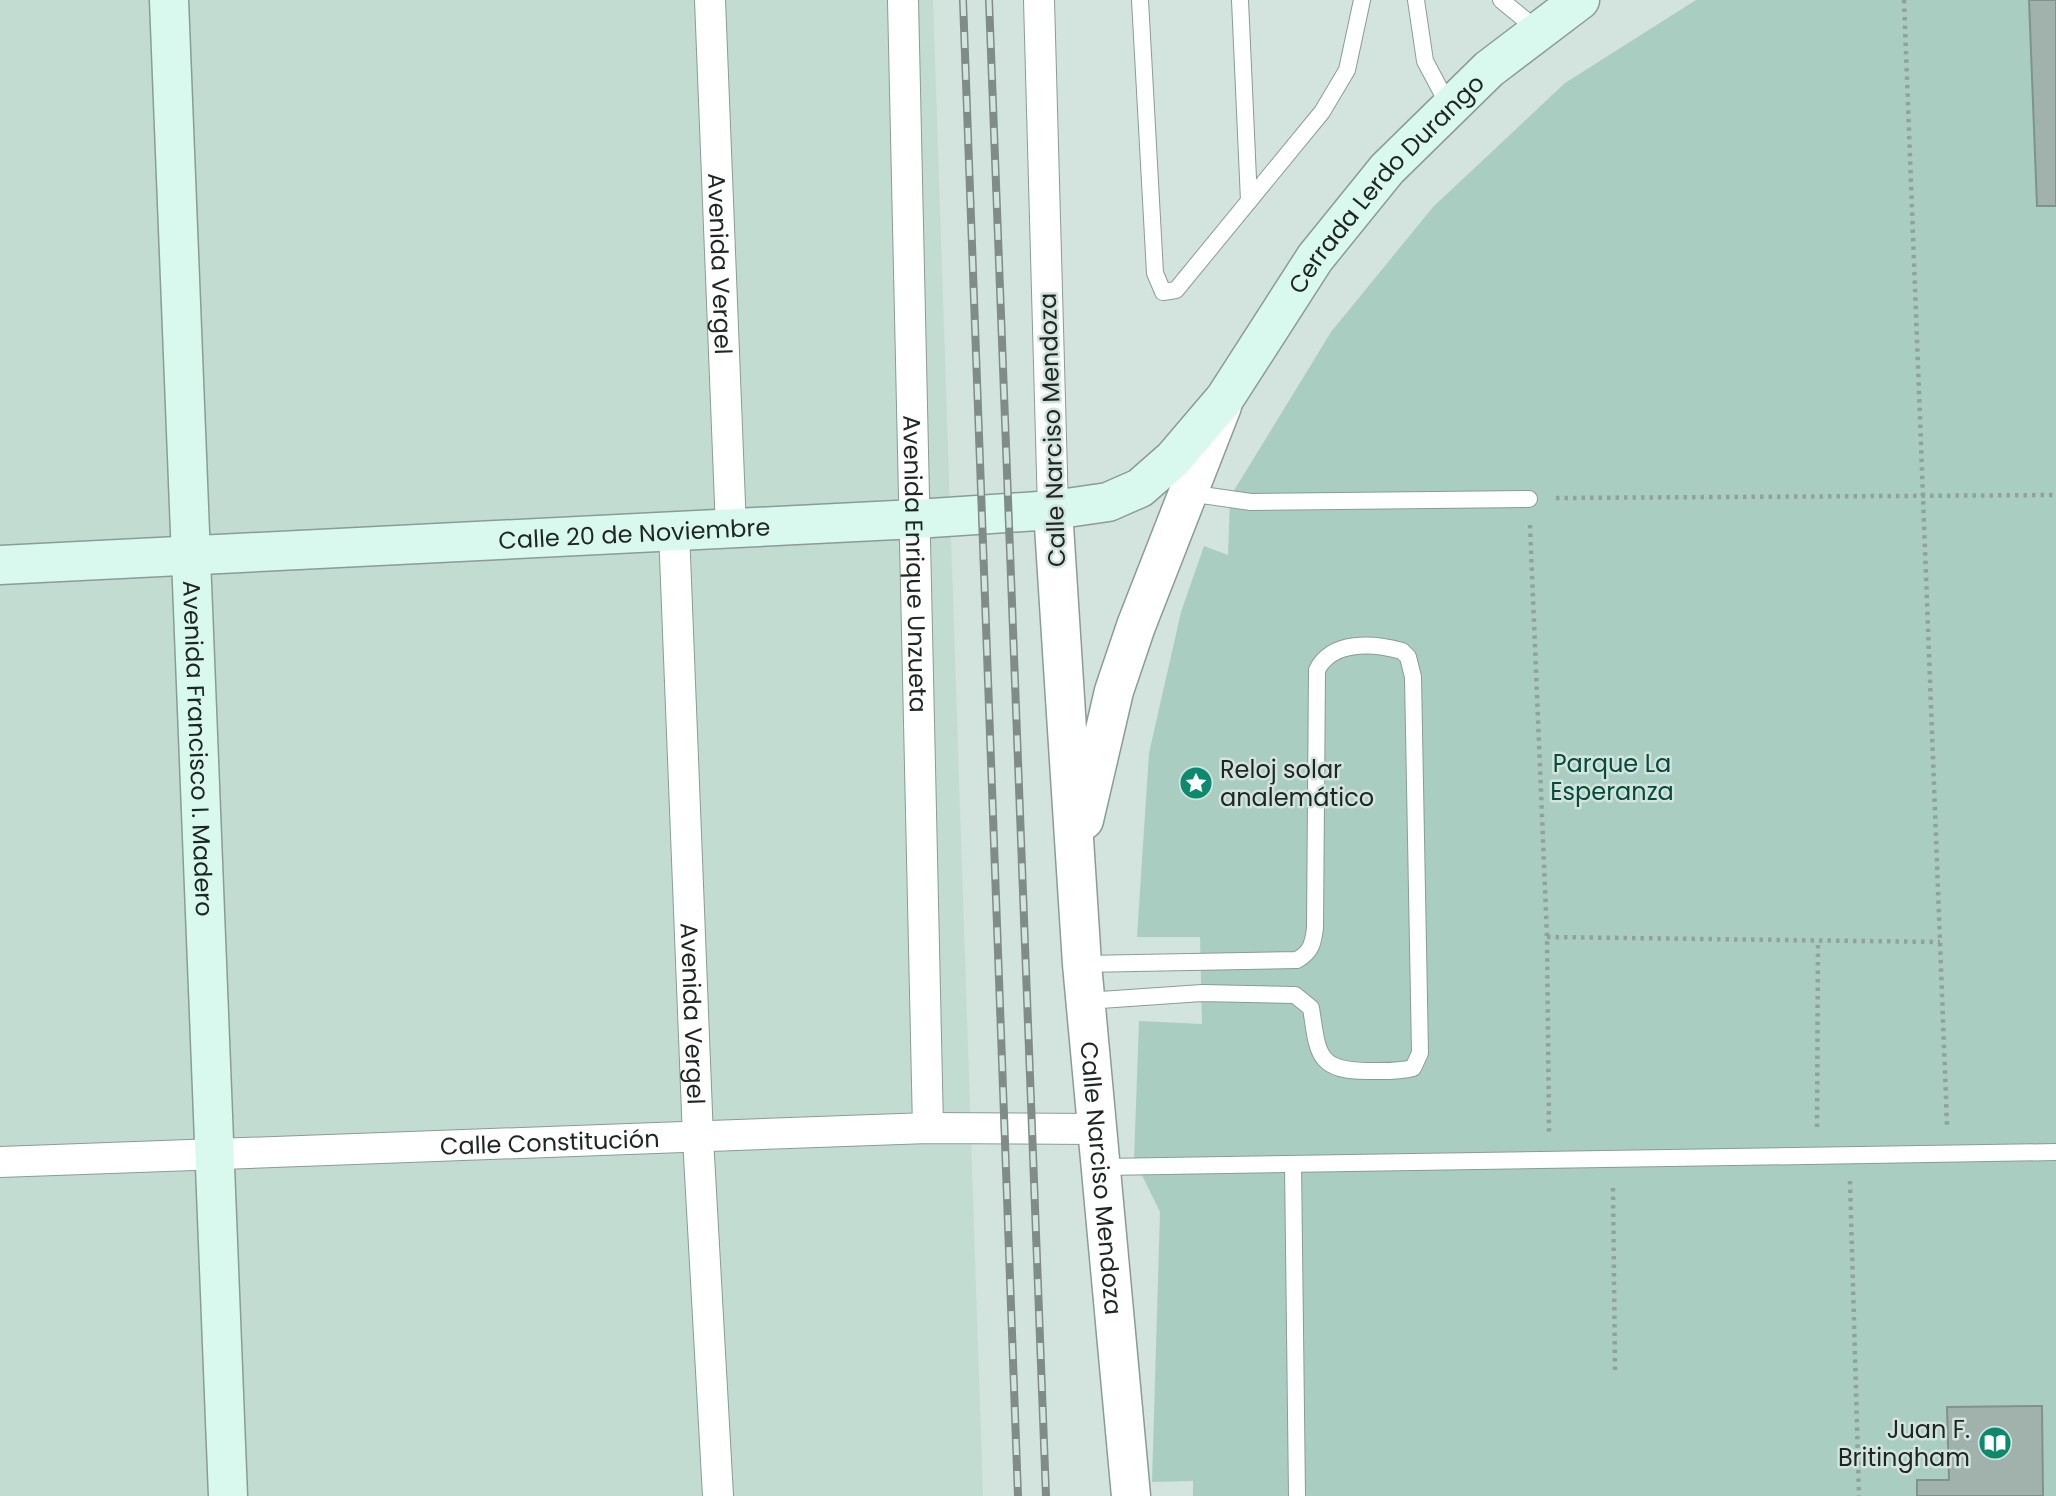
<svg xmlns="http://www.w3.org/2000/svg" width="2056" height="1496" viewBox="0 0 2056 1496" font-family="Poppins,sans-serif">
<rect width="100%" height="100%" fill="#d2e4dd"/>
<path fill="#c2dcd1" d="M0,0h933l50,1496h-983z"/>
<path fill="#a9cec1" d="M1696,0h360v1496h-863v-15l-41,1 8,-270 -26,-53 5,-138 63,3 -2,-87h-63l12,-184 32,-141 23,-66 24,9 2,-58 101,-165 102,-125 132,-124z"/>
<g fill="#a0b2ab" stroke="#81928b" stroke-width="2">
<path d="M2029,0h27v206h-19z"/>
<path d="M2042,1406l1,90h-126v-16h32l-2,-73z"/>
</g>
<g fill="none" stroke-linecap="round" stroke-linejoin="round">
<defs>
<g id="service">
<path d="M1140,0l15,273 8,19 13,-2 146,-178 25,-42 15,-70"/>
<path d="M1240,0l9,201"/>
<path d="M1416,0l9,61 25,47"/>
<path d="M1501,0l38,31"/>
<path d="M1188,493l63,9 278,-3"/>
<path d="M1082,964l215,-4c14,-8 16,-16 18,-32l2,-258c15,-30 56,-27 85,-19l6,6 5,20 7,376 -7,15c-15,4 -30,3 -45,3 -52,0 -50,-18 -57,-63l-16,-13 -93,-2 -116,8"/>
<path d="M1293,1164l4,332"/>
<path d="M1103,1167l953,-15"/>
</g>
<g id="minor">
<path id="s1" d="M710,0l21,529"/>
<path id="s2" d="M903,0l25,1128"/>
<path d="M1039,0l14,510"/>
<path id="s3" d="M674,531l24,607 20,358"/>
<path id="s4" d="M0,1162l928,-34 171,1"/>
</g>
<g id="tertiary">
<path id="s5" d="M1053,510l29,454 49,532"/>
<path d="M1084,820l30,-129 22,-65 86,-220"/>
</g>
<g id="secondary">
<path id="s6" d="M169,0l59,1496"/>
<path id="s7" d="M0,565l916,-46 137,-9 55,-8 32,-14 33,-29 52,-61 90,-140 72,-89 102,-100 91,-69"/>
</g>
</defs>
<use href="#service" stroke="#8a9c95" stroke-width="18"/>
<use href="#minor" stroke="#8a9c95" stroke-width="32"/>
<use href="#tertiary" stroke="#8a9c95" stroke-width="41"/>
<use href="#secondary" stroke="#8a9c95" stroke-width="41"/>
<g stroke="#93a19c" stroke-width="4.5" stroke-dasharray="3.5 5" stroke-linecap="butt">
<path d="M1904,0l43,1125"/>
<path d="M1556,498l500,-3"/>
<path d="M1530,525l17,412 2,195"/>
<path d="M1547,937l393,5"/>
<path d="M1817,1127l1,-187"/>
<path d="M1850,1181l9,315"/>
<path d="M1613,1188l2,183"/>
</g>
<use href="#service" stroke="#fff" stroke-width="16"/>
<use href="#minor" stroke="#fff" stroke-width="30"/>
<use href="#tertiary" stroke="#fff" stroke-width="38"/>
<use href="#secondary" stroke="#d9f9ef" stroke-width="38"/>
<defs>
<g id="rail">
<path d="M963,0l55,1496"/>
<path d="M989,0l57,1496"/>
</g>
</defs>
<use href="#rail" stroke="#7f8c88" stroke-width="8"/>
<use href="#rail" stroke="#d2e4dd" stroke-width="5" stroke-dasharray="16" stroke-linecap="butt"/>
</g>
<defs>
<symbol id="sight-disc" viewBox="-11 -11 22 22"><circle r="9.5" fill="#0d8a6d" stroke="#d2e4dd"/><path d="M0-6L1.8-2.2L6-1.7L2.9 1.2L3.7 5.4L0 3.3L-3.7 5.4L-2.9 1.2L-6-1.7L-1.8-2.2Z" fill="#fff"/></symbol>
<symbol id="library-disc" viewBox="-11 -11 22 22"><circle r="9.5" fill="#0d8a6d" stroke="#d2e4dd"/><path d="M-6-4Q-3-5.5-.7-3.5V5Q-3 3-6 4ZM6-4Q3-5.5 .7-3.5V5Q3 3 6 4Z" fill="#fff"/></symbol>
</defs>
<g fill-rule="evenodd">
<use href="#sight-disc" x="1177" y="764" width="38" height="38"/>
<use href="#library-disc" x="1976" y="1424" width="38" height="38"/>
</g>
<g text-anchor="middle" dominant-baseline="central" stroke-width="5" stroke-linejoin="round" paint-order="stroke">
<g font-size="24" fill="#1e2523" stroke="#d2e4dd">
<text stroke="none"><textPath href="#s7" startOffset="1538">Cerrada Lerdo Durango</textPath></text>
<text stroke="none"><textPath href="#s1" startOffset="264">Avenida Vergel</textPath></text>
<text transform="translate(1052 430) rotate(-92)">Calle Narciso Mendoza</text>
<text stroke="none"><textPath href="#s7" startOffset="635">Calle 20 de Noviembre</textPath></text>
<text stroke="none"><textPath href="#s2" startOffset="564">Avenida Enrique Unzueta</textPath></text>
<text stroke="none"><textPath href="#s6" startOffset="749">Avenida Francisco I. Madero</textPath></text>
<text stroke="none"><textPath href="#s3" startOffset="483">Avenida Vergel</textPath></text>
<text stroke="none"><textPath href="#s4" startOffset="550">Calle Constitución</textPath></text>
<text stroke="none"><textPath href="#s5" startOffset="670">Calle Narciso Mendoza</textPath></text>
</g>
<g font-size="24" fill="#044b3b" stroke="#d2e4dd">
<text x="1612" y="763">Parque La<tspan x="1612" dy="28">Esperanza</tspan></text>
</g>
<g font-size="24" fill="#1e2523" stroke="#d2e4dd" text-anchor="start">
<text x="1220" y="769">Reloj solar<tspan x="1220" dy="28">analemático</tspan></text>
<text x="1970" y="1429" text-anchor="end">Juan F.<tspan x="1970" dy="28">Britingham</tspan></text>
</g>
</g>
</svg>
